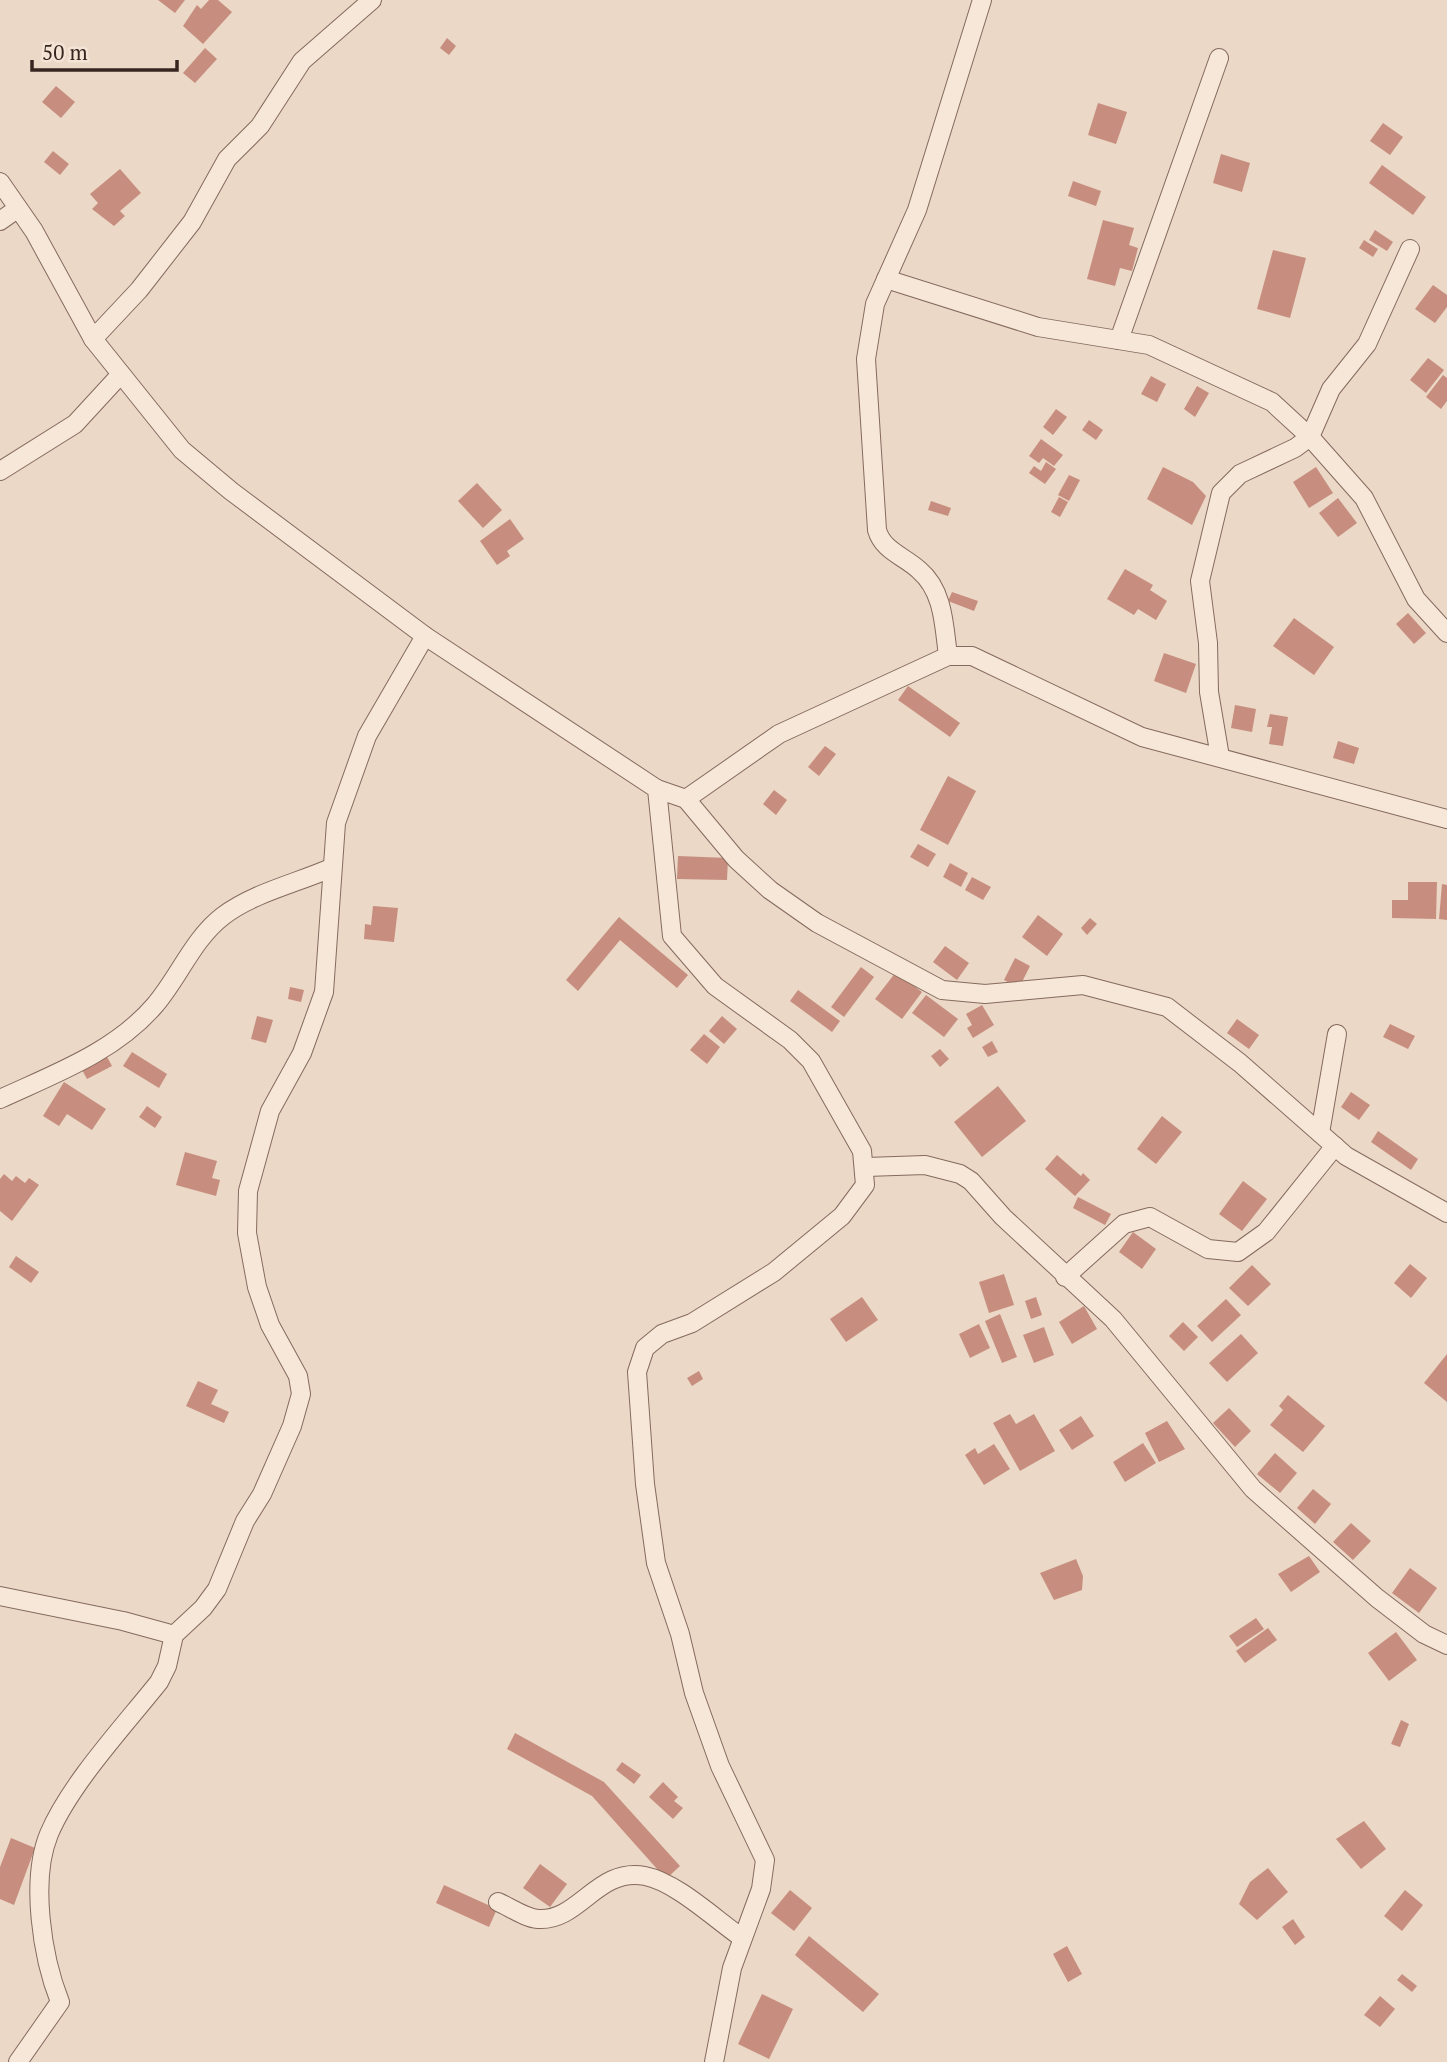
<svg xmlns="http://www.w3.org/2000/svg" width="1447" height="2062" viewBox="0 0 1447 2062" font-family="'PT Serif',serif">
<rect width="100%" height="100%" fill="#ebd8c7"/>
<g fill="#c78e7f">
<path d="M158,0h27l-10,13z"/>
<path d="M209,0h9l14,12 -29,32 -20,-18 14,-21 4,4z"/>
<path d="M447,38l9,8 -7,9 -9,-7z"/>
<path d="M205,48l12,11 -22,24 -12,-10z"/>
<path d="M56,86l19,16 -14,16 -19,-16z"/>
<path d="M1098,103l29,9 -11,32 -28,-9z"/>
<path d="M1383,123l20,14 -13,18 -20,-14z"/>
<path d="M53,151l16,13 -9,11 -16,-13z"/>
<path d="M1221,154l29,9 -8,29 -29,-9z"/>
<path d="M1382,165l44,32 -13,18 -44,-32z"/>
<path d="M120,169l21,24 -21,18 5,5 -11,10 -22,-17 6,-6 -8,-9z"/>
<path d="M1073,181l28,10 -5,15 -28,-10z"/>
<path d="M1103,220l31,8 -5,17 9,3 -6,23 -12,-3 -5,18 -28,-7z"/>
<path d="M1375,230l18,12 -6,9 -18,-11z"/>
<path d="M1364,240l14,9 -5,8 -14,-9z"/>
<path d="M1273,250l33,8 -16,60 -33,-9z"/>
<path d="M1433,285l14,10v12l-12,16 -20,-14z"/>
<path d="M1428,358l16,12 -18,23 -16,-13z"/>
<path d="M1443,375l4,3v23l-6,8 -15,-12z"/>
<path d="M1151,376l15,8 -9,18 -16,-8z"/>
<path d="M1197,386l12,7 -14,24 -11,-8z"/>
<path d="M1056,409l11,8 -14,18 -10,-8z"/>
<path d="M1089,420l14,10 -7,10 -14,-10z"/>
<path d="M1041,439l22,16 -9,11 -11,-8 -4,5 -10,-7z"/>
<path d="M1046,462l10,7 -11,15 -16,-11 5,-7 7,5z"/>
<path d="M1163,467l30,15 13,14 -14,29 -45,-26z"/>
<path d="M1316,467l17,26 -24,15 -16,-26z"/>
<path d="M1069,475l11,5 -11,21 -11,-6z"/>
<path d="M477,483l25,27 -19,18 -25,-27z"/>
<path d="M1059,497l9,5 -8,15 -9,-5z"/>
<path d="M1338,498l19,25 -19,14 -19,-24z"/>
<path d="M931,501l20,7 -3,8 -20,-6z"/>
<path d="M510,519l14,20 -17,12 3,5 -13,9 -17,-24z"/>
<path d="M1125,569l28,16 -3,5 17,11 -11,19 -18,-11 -4,6 -27,-16z"/>
<path d="M952,592l26,9 -4,10 -26,-10z"/>
<path d="M1408,613l18,20 -12,11 -18,-20z"/>
<path d="M1294,618l40,29 -20,28 -41,-29z"/>
<path d="M1164,653l32,11 -10,29 -32,-12z"/>
<path d="M908,686l52,37 -10,14 -52,-37z"/>
<path d="M1235,705l21,4 -4,23 -21,-4z"/>
<path d="M1270,714l18,3 -5,29 -14,-2 3,-17h-5z"/>
<path d="M1338,741l21,7 -5,16 -21,-6z"/>
<path d="M825,746l11,8 -17,22 -11,-9z"/>
<path d="M948,776l28,15 -28,54 -28,-15z"/>
<path d="M774,790l13,10 -11,15 -13,-11z"/>
<path d="M918,844l18,10 -8,13 -18,-10z"/>
<path d="M678,856l50,2 -1,22 -50,-1z"/>
<path d="M950,863l18,10 -7,14 -18,-10z"/>
<path d="M972,877l19,10 -8,13 -18,-10z"/>
<path d="M1408,882h29l-1,37 -44,-1v-18h16z"/>
<path d="M1442,884l5,1v35l-8,-1z"/>
<path d="M373,906l25,2 -4,34 -30,-3 1,-15 6,1z"/>
<path d="M1038,915l25,19 -16,22 -25,-19z"/>
<path d="M619,917l69,58 -11,13 -57,-48 -42,51 -12,-11z"/>
<path d="M1090,918l7,6 -10,11 -6,-7z"/>
<path d="M945,946l24,17 -12,17 -24,-18z"/>
<path d="M1015,958l15,8 -11,22 -15,-8z"/>
<path d="M861,967l13,10 -30,40 -13,-10z"/>
<path d="M896,972l26,20 -20,27 -27,-20z"/>
<path d="M290,987l14,3 -3,12 -13,-3z"/>
<path d="M798,990l42,31 -8,11 -42,-31z"/>
<path d="M926,995l32,24 -14,18 -32,-24z"/>
<path d="M982,1005l12,20 -21,13 -6,-10 5,-3 -6,-11z"/>
<path d="M257,1016l16,4 -7,23 -15,-4z"/>
<path d="M722,1016l15,13 -13,15 -15,-13z"/>
<path d="M1237,1019l22,16 -10,14 -22,-16z"/>
<path d="M1390,1024l25,12 -7,13 -25,-12z"/>
<path d="M704,1034l16,13 -13,17 -17,-14z"/>
<path d="M992,1041l6,11 -10,5 -6,-10z"/>
<path d="M940,1049l9,10 -9,8 -9,-11z"/>
<path d="M132,1052l35,22 -8,14 -36,-22z"/>
<path d="M106,1055l6,11 -25,13 -6,-11z"/>
<path d="M64,1082l42,27 -14,21 -25,-16 -8,12 -16,-10z"/>
<path d="M998,1086l28,35 -44,36 -28,-35z"/>
<path d="M1351,1092l19,13 -11,15 -18,-13z"/>
<path d="M147,1106l15,11 -7,11 -16,-11z"/>
<path d="M1162,1116l20,16 -26,32 -19,-15z"/>
<path d="M1378,1131l40,28 -7,11 -40,-28z"/>
<path d="M185,1152l32,9 -5,17 8,2 -4,16 -40,-11z"/>
<path d="M1057,1155l24,21 2,-3 7,7 -15,16 -30,-27z"/>
<path d="M4,1174l8,7 4,-5 9,7 4,-5 10,7 -27,36 -12,-10v-32z"/>
<path d="M1243,1181l24,18 -25,32 -23,-17z"/>
<path d="M1078,1197l33,17 -6,11 -32,-17z"/>
<path d="M1133,1232l23,17 -14,20 -23,-17z"/>
<path d="M16,1256l23,16 -8,11 -22,-16z"/>
<path d="M1410,1264l17,14 -16,20 -17,-15z"/>
<path d="M1252,1265l19,19 -23,22 -19,-18z"/>
<path d="M1004,1274l10,31 -25,8 -10,-31z"/>
<path d="M862,1297l16,23 -32,22 -16,-23z"/>
<path d="M1036,1297l6,18 -11,4 -6,-18z"/>
<path d="M1226,1299l15,16 -29,27 -15,-16z"/>
<path d="M1084,1306l13,23 -25,15 -13,-22z"/>
<path d="M1000,1314l17,43 -15,6 -17,-42z"/>
<path d="M1183,1322l15,15 -14,14 -15,-15z"/>
<path d="M979,1324l11,24 -20,10 -11,-24z"/>
<path d="M1044,1327l10,28 -20,8 -11,-28z"/>
<path d="M1241,1334l17,19 -31,29 -18,-19z"/>
<path d="M1447,1354v48l-23,-19z"/>
<path d="M699,1371l4,8 -11,7 -5,-8z"/>
<path d="M198,1381l20,9 -7,14 18,8 -5,11 -38,-17z"/>
<path d="M1288,1395l37,31 -22,26 -33,-27 13,-15 -4,-4z"/>
<path d="M1229,1408l22,23 -16,16 -22,-24z"/>
<path d="M1010,1414l6,10 18,-10 21,37 -35,20 -27,-48z"/>
<path d="M1081,1416l13,20 -22,14 -13,-20z"/>
<path d="M1167,1421l18,28 -26,13 -14,-29z"/>
<path d="M1143,1443l13,20 -31,19 -12,-20z"/>
<path d="M994,1444l16,25 -26,16 -19,-30 10,-7 3,6z"/>
<path d="M1275,1453l22,20 -17,20 -23,-19z"/>
<path d="M1313,1489l18,15 -16,20 -18,-16z"/>
<path d="M1351,1523l20,18 -18,19 -20,-18z"/>
<path d="M1309,1556l11,16 -29,20 -13,-18z"/>
<path d="M1076,1559l7,17 -1,14 -28,10 -14,-27z"/>
<path d="M1410,1568l27,20 -18,25 -27,-20z"/>
<path d="M1256,1618l8,11 -27,18 -8,-11z"/>
<path d="M1268,1628l9,12 -32,23 -9,-12z"/>
<path d="M1396,1632l21,28 -28,21 -21,-28z"/>
<path d="M1401,1720l8,4 -9,23 -9,-3z"/>
<path d="M515,1733l89,49 76,84 -14,13 -74,-83 -85,-47z"/>
<path d="M622,1762l19,13 -7,9 -18,-14z"/>
<path d="M663,1782l15,15 -4,4 9,7 -10,11 -24,-22z"/>
<path d="M1364,1821l22,28 -25,20 -25,-30z"/>
<path d="M11,1838l24,10 -21,57 -14,-6v-32z"/>
<path d="M540,1864l27,20 -17,23 -27,-19z"/>
<path d="M1268,1868l20,24 -31,28 -18,-16 11,-22z"/>
<path d="M444,1885l53,24 -8,18 -53,-24z"/>
<path d="M790,1890l22,18 -18,23 -23,-18z"/>
<path d="M1405,1890l18,15 -21,26 -18,-15z"/>
<path d="M1293,1919l12,18 -10,8 -13,-18z"/>
<path d="M809,1936l70,58 -16,18 -68,-57z"/>
<path d="M1067,1946l15,28 -14,8 -15,-28z"/>
<path d="M1402,1974l15,12 -5,6 -15,-12z"/>
<path d="M762,1994l31,15 -24,50 -31,-15z"/>
<path d="M1380,1996l15,13 -15,18 -16,-12z"/>
</g>
<g fill="none" stroke-linecap="round" stroke-linejoin="round">
<defs>
<g id="street">
<path d="M0,182l34,49 59,108 89,111 49,41 194,145 232,153 15,147 43,50 75,54 21,21 51,90 3,34 -23,31 -68,56 -82,51 -30,11 -17,14 -8,24 8,112 11,79 24,71 14,59 26,73 45,94 -4,29 -29,79 -18,94"/>
<path d="M0,221l17,-12"/>
<path d="M886,279l152,48 111,18 123,57 38,35 54,61 52,101 31,34"/>
<path d="M93,339l46,-49 53,-68 35,-63 33,-33 42,-65 70,-61"/>
<path d="M1119,340l100,-282"/>
<path d="M0,471l75,-47 46,-50"/>
<path d="M948,656c-4,-30 -4,-65 -29,-86 -15,-14 -36,-19 -42,-40l-11,-171 9,-55 42,-94 65,-210"/>
<path d="M1220,757l-11,-65 -1,-49 -8,-62 21,-88 19,-19 55,-26 15,-11 21,-48 36,-45 43,-95"/>
<path d="M657,789l29,10 50,60 34,31 47,33 125,67 43,4 98,-9 84,22 73,56 106,93 101,57"/>
<path d="M686,799l93,-65 169,-78h24l170,81 305,82"/>
<path d="M0,1099c54,-25 115,-47 155,-94 24,-28 38,-66 68,-89 30,-23 74,-33 108,-48"/>
<path d="M1320,1133l17,-99"/>
<path d="M866,1167l59,-2 35,9 11,7 32,36 110,102 140,170 124,109 47,36 23,11"/>
<path d="M1065,1277l59,-53 26,-7 58,32 30,3 28,-20 69,-86"/>
<path d="M0,1596l123,25 51,14"/>
<path d="M498,1902c12,5 27,16 40,17 41,3 59,-52 107,-43 31,6 70,43 96,61"/>
<path d="M18,2062l42,-60c-18,-45 -30,-122 -11,-168 21,-50 75,-108 110,-152l8,-16 7,-31 29,-27 14,-19 28,-68 17,-27 30,-68 9,-32 -3,-18 -28,-51 -13,-38 -10,-54 1,-42 22,-80 32,-58 22,-61 12,-169 31,-87 58,-100"/>
</g>
</defs>
<use href="#street" stroke="#856a5d" stroke-width="20"/>
<use href="#street" stroke="#f6e7d9" stroke-width="18"/>
</g>
<path d="M32 60v10h145v-10" fill="none" stroke="#372620" stroke-width="3.5"/>
<text x="42" y="60" font-size="21" fill="#372620" stroke="#f3e4d6" stroke-width="5" paint-order="stroke">50 m</text>
</svg>
